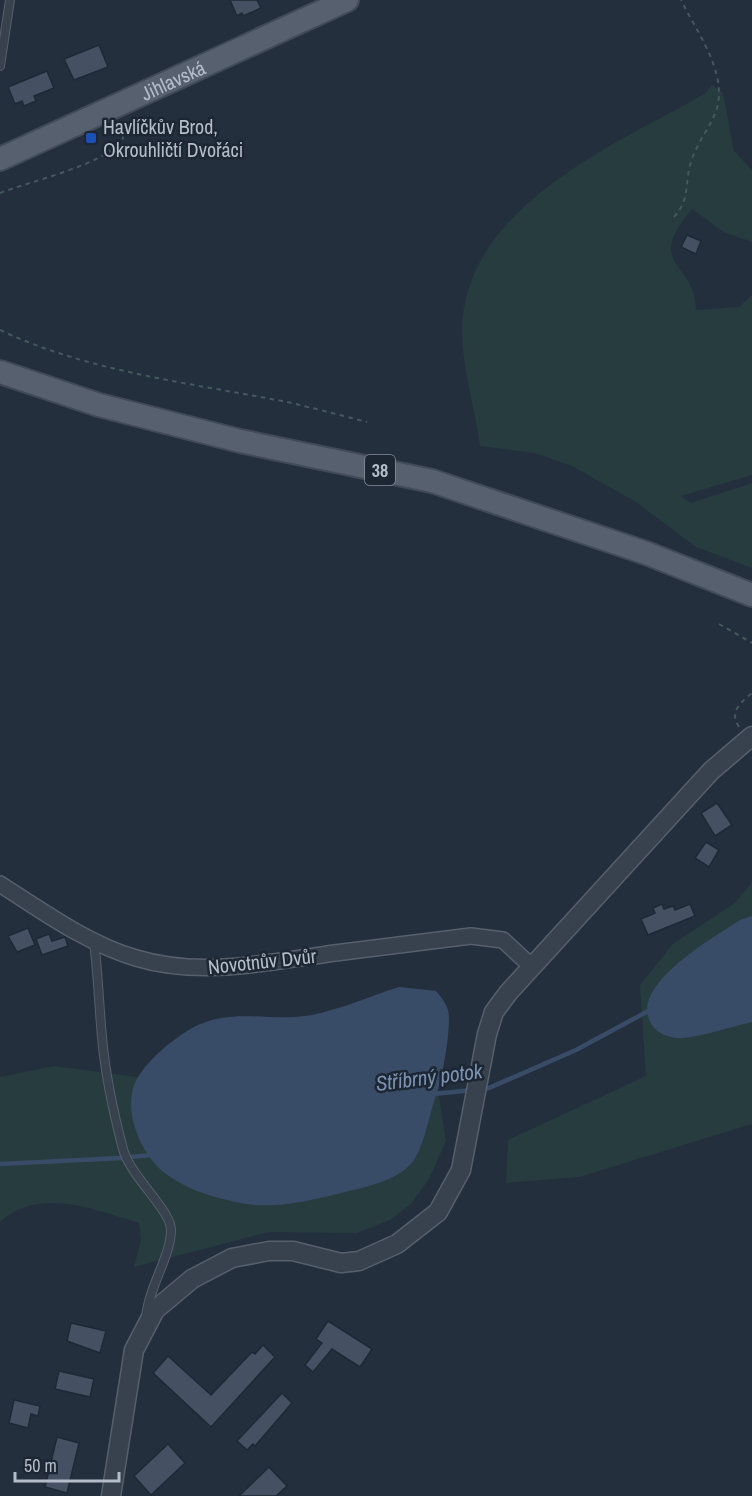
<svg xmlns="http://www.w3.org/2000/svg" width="752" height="1496" viewBox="0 0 752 1496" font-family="'Archivo Narrow',sans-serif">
<rect width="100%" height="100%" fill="#242f3e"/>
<g fill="#263c3f">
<path d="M712,85l11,8 11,58 18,19v72l-28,-10 -32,-23c-49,58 3,51 4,101l43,-3 13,-12v180l-71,21 10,7 61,-20v85l-56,-21 -60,-45 -64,-36 -37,-13 -55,-7c-5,-37 -17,-75 -18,-112 -1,-127 152,-188 244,-241z"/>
<path d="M752,882v34l-12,4 -11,107 23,-5v102l-173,53 -73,6 2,-43 138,-64 -6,-91 33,-41 62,-41z"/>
<path d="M54,1066l84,11c-8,20 -5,37 -1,58l111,69h31l38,-5 97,-39 24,-69 8,50 -17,38 -18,25 -21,16 -33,13 -88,-1 -135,35 7,-27 -2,-17c-44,-13 -100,-37 -139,-1v-145z"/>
</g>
<g fill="#394c67">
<path d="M752,916v106c-22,5 -45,13 -68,16 -11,1 -26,-3 -32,-13 -26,-39 63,-88 88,-105z"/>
<path d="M399,987l37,4c5,6 10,12 12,19 4,16 -6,70 -12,86 -6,17 -12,49 -22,64 -13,19 -44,26 -65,31 -32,8 -69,18 -103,13 -28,-5 -57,-13 -80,-30 -26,-19 -46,-68 -28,-97 12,-19 35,-38 54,-49 40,-22 79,-5 120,-13 29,-6 59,-19 87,-28z"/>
</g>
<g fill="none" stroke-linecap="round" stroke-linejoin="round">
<g stroke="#394c67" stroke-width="4.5">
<path d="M481,1089l8,-1 87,-38 76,-41"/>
<path d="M433,1094l40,-4"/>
<path d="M129,1157l24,-2"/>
<path d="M0,1164l122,-6"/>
</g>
</g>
<g fill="#455162" stroke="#1f2835" stroke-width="1.5">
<path d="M230,0h27l4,8 -18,8 -1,-3 -5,3z"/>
<path d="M99,45l9,22 -34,13 -10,-21z"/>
<path d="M47,71l7,17 -20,8 2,5 -12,5 -2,-5 -7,3 -7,-17z"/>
<path d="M687,235l14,6 -5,13 -15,-7z"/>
<path d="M717,803l15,22 -17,11 -14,-23z"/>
<path d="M706,842l13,8 -10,17 -14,-9z"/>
<path d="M662,904l2,5 9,-3 2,4 15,-6 5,12 -47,19 -7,-16 14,-6 -2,-5z"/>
<path d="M28,928l7,17 -18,7 -9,-16z"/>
<path d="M49,934l3,7 13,-4 3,9 -26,9 -6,-16z"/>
<path d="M328,1321l44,28 -12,18 -28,-18 -19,23 -8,-7 17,-22 -6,-4z"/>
<path d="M71,1323l35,8 -6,22 -33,-12z"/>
<path d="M263,1345l12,12 -64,70 -58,-54 15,-17 43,39 41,-43 3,2z"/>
<path d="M59,1371l35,8 -4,18 -35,-8z"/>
<path d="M282,1393l10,10 -37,43 -2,-2 -6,6 -10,-9z"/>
<path d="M14,1400l26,6 -2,10 -7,-2 -3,14 -19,-5z"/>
<path d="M57,1437l22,6 -12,50 -22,-6z"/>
<path d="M168,1444l17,19 -34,32 -17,-19z"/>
<path d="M269,1467l18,19 -11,10h-37z"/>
</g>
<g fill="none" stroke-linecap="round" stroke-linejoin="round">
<defs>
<g id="service">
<path d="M0,66l10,-66"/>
<path d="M94,942c4,31 5,63 8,95 3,35 12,78 21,112 7,27 48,61 48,81 0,26 -22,56 -25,87"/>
</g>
<path id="minor" d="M0,884c42,27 88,60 136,74 66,20 133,4 199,-5 45,-6 91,-11 136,-17l32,4 29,27"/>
<path id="tertiary" d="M111,1496l23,-146 21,-40 37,-31 40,-21 37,-7h24l48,12 18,-2 38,-17 41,-32 23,-42 26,-136 7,-22 14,-19 203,-222 41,-35"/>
<g id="primary">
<path id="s1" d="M0,159l347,-159"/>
<path d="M0,372l99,33 141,36 192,40 214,72 106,42"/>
</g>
</defs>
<use href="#service" stroke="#565f6c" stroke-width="10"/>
<use href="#minor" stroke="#565f6c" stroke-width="18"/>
<use href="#tertiary" stroke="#565f6c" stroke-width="21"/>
<use href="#primary" stroke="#414a57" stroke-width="26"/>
<g stroke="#44595c" stroke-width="2" stroke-dasharray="4.5 4.5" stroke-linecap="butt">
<path d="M0,193c27,-11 112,-30 123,-55l-1,-15"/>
<path d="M674,217c17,-19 10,-33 17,-55 6,-20 20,-35 26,-54 10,-37 -21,-77 -36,-108"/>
<path d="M0,330c89,42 191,53 287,72 26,6 53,13 80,20"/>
<path d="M719,624l33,19"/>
<path d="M739,727c-10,-15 1,-24 13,-34"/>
</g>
<use href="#service" stroke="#38414e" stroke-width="8"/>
<use href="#minor" stroke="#38414e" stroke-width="15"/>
<use href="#tertiary" stroke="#38414e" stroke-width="18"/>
<use href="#primary" stroke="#56606e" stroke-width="22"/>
</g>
<rect fill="#1a4fb4" stroke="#1d2633" stroke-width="2" x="85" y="132" width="12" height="12" rx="3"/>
<g text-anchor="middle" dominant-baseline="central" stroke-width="5" stroke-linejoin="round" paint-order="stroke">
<rect fill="#1d2633" stroke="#878f9c" stroke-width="1.5" x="365" y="455" width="30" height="30" rx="4.5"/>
<g font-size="18" font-weight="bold" fill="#b4bcc9">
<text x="380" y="470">38</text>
</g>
<g font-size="20" fill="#b4bcc9" stroke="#1d2633">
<text stroke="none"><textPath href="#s1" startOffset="190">Jihlavská</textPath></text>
<text transform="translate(262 961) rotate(-6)">Novotnův Dvůr</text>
</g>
<g font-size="20" fill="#b4bcc9" stroke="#1d2633" text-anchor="start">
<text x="103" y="126">Havlíčkův Brod,<tspan x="103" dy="23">Okrouhličtí Dvořáci</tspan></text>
</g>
<g font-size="21" font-style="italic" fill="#7c92b1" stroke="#1d2633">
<text transform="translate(429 1077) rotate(-7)">Stříbrný potok</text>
</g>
</g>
<path d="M15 1472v9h104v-9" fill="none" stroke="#b4bcc9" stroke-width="3"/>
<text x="24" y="1472" font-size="18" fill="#b4bcc9" stroke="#1d2633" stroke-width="4.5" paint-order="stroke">50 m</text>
</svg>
